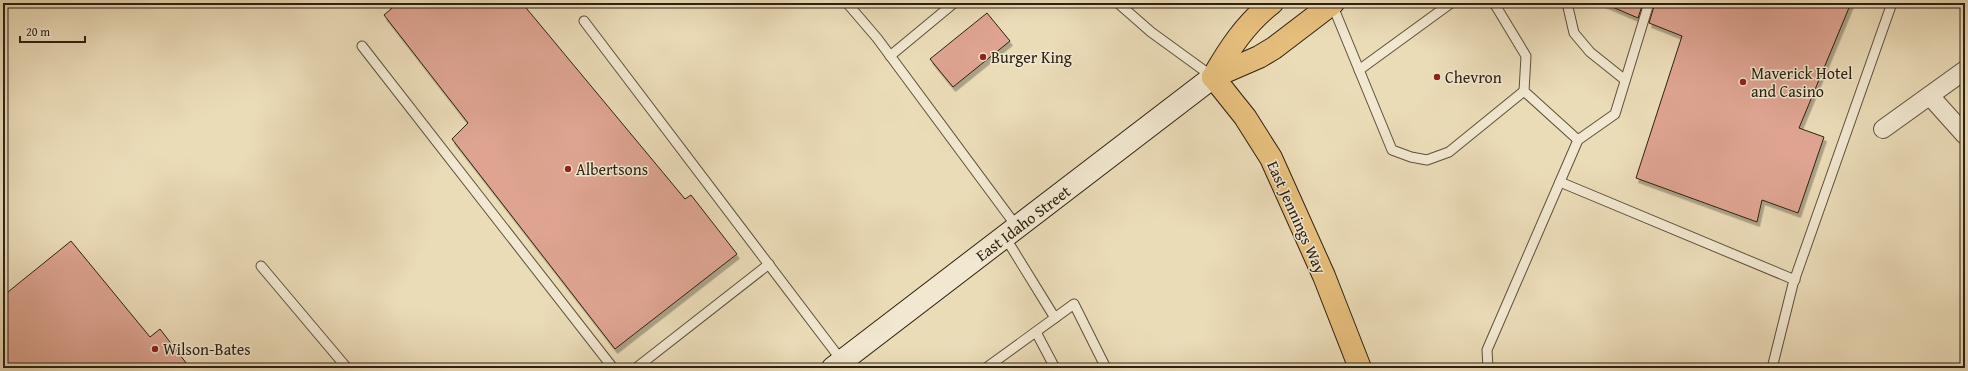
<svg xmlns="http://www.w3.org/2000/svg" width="1968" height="371" viewBox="0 0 1968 371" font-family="'Gentium Book Plus',serif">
<defs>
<filter id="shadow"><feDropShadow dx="2.5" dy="4.5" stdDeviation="0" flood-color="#0004"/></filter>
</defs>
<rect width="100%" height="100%" fill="#ebdcb8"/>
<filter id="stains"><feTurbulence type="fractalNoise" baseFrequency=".005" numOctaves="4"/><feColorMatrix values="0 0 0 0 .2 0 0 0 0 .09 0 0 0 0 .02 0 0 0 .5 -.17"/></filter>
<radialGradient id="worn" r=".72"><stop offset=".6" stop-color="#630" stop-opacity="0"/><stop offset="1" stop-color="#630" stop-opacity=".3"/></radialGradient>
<g fill="#dea491" stroke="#2c2111" filter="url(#shadow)">
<path d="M398,3h124l163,196 6,-4 46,59 -122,95 -163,-210 16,-16 -84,-108z"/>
<path d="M1603,3h40l-5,15z"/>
<path d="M1655,3h196l-52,125 25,9 -26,76 -36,-13 -5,22 -121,-44 46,-142 -33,-13z"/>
<path d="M987,13l23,28 -57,46 -23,-28z"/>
<path d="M71,241l79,96 10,-8 30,39h-187v-72z"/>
</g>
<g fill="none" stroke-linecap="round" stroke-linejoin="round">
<defs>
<g id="lane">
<path d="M847,3l30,35 140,189"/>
<path d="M1118,3l33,29 62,45"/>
<path d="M1494,3l32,53 -2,35 54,49"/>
<path d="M1567,3l7,30 16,19 35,28"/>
<path d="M1332,4l60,146 19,7 16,3 22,-8 75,-61"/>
<path d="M584,21l258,340"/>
<path d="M362,46l251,322"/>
<path d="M890,56l64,-53"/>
<path d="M1359,70l92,-67"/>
<path d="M1560,182l235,98"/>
<path d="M1005,237l50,81"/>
<path d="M261,266l86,102"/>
<path d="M1036,332l19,36"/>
<path d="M636,368l133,-104"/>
<path d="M986,368l88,-64 32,64"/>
<path d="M1488,368l-1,-18 91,-210 37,-26 34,-111"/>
<path d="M1772,368l21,-84 99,-281"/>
</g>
<g id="street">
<path d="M1930,96l35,39"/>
<path d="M1883,129l82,-59"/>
</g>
<path id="secondary" d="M833,368l380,-291"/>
<g id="primary">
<path d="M1213,77l32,40 26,41 53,118 36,92"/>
<path d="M1213,77l46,-20 15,-9 59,-45"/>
<path d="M1213,77c16,-28 33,-54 59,-74"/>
</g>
</defs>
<use href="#lane" stroke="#5c503b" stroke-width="11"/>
<use href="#street" stroke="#5c503b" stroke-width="20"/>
<use href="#secondary" stroke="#2c2111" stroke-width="24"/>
<use href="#primary" stroke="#2c2111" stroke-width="24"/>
<use href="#lane" stroke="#f2e8d1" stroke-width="9"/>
<use href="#street" stroke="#f2e8d1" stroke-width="18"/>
<use href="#secondary" stroke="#f2e8d1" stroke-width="22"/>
<use href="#primary" stroke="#e6be7c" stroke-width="22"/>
</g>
<g fill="#8f2418" stroke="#f2e8d1" stroke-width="1.5">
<circle cx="983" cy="57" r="4"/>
<circle cx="1437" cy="77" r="4"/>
<circle cx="1743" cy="82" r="4"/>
<circle cx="568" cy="169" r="4"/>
<circle cx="155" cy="349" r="4"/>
</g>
<g text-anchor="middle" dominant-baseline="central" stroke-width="3" stroke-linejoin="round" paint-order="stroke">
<g font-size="16" fill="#2c2111" stroke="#f2e8d1" text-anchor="start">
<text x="991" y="57">Burger King</text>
<text x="1751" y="73">Maverick Hotel<tspan x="1751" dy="18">and Casino</tspan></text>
<text x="1445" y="77">Chevron</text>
<text x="576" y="169">Albertsons</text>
<text x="163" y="349">Wilson-Bates</text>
</g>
<g font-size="16" fill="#2c2111" stroke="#f2e8d1">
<text transform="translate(1297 217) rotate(66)">East Jennings Way</text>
<text transform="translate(1023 223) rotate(-37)">East Idaho Street</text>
</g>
</g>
<rect width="1968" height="371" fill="none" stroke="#ebdcb8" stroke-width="16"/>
<rect x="4" y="4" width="1960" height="363" fill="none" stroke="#2c2111" stroke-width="2"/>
<rect x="8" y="8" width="1952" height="355" fill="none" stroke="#2c2111"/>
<path d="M20 36v6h65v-6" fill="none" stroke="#2c2111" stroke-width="2"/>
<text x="26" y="36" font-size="12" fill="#2c2111" stroke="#f2e8d1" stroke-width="3" paint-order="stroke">20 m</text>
<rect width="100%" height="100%" filter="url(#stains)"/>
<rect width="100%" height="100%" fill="url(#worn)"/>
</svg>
